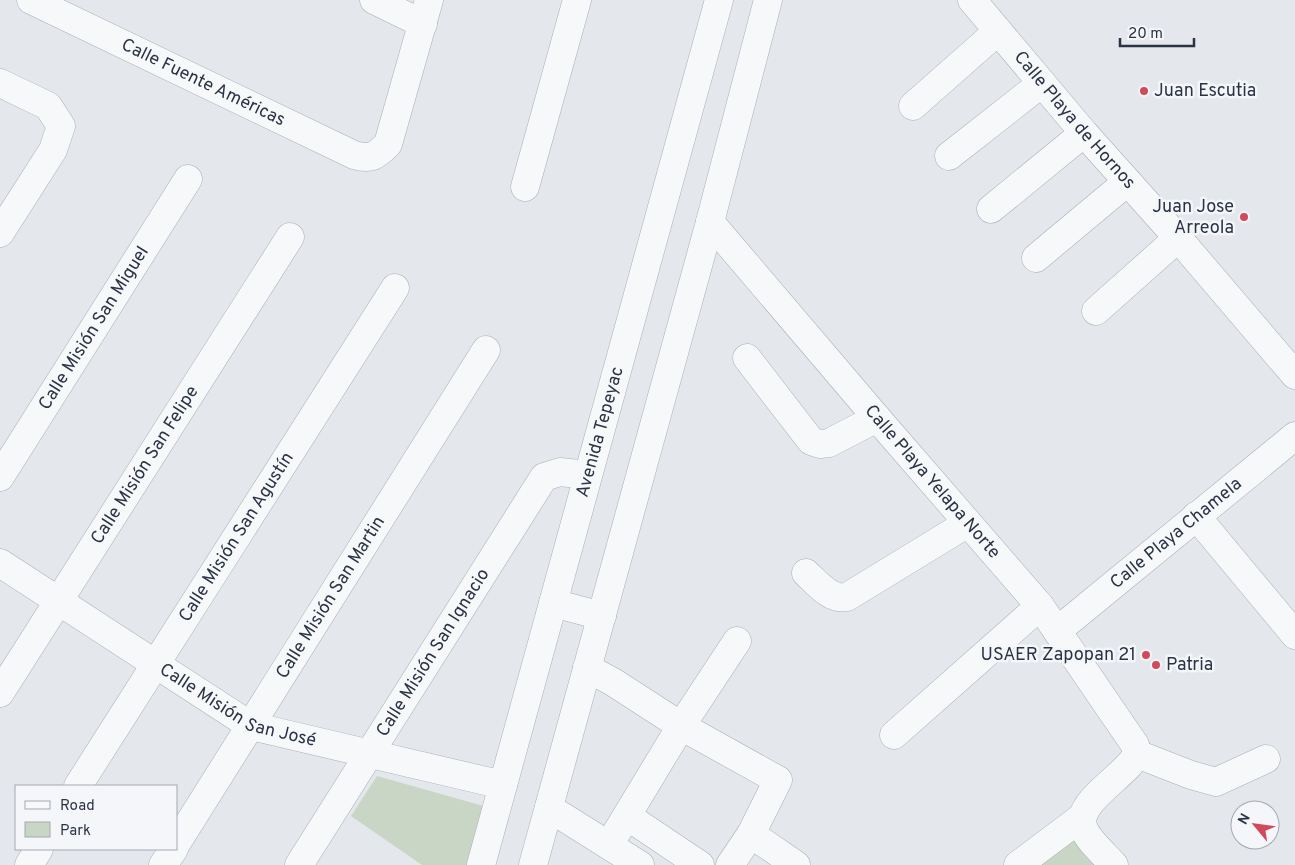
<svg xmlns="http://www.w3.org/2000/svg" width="1295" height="865" viewBox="0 0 1295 865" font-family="Overpass,sans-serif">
<rect width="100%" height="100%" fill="#e4e7ec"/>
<g fill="#c9d6c5">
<path d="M377,776l110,31 -16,58h-49l-71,-49z"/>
<path d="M1069,834l26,31h-64z"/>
</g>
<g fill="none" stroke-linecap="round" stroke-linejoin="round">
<defs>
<g id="minor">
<path id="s1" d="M31,0l323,155c17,5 22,1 34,-11l41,-144"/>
<path d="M374,0l49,24"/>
<path id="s2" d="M972,0l112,133 94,105 117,137"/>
<path d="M0,83l48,23 13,20 -8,24 -53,83"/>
<path d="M913,106l85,-75"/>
<path d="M949,156l93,-73"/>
<path d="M525,187l52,-187"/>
<path d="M991,209l93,-76"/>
<path id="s3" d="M710,222l167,196 163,188 95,139 2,9"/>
<path d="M1036,258l91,-76"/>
<path d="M1096,311l82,-73"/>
<path d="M747,358l64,83 9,3 9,-1 48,-25"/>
<path id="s4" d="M0,477l188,-298"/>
<path d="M1196,516l99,119"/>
<path id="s5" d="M0,563l251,163 252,59"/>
<path d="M806,573c11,10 25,28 41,24l121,-74"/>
<path d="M553,603l49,13"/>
<path id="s6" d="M1057,631l238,-195"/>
<path d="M587,668l26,14 68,44 56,-85"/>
<path id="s7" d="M0,693l290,-456"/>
<path d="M894,735l146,-129"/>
<path d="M1137,754l54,21 25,7 50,-23"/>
<path id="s8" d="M78,786l317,-498"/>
<path d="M549,808l91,57"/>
<path d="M627,816l73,49"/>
<path id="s9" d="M176,844l310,-494"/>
<path d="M609,845l72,-119 97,54 -27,54 45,31"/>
<path d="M29,865l10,-16"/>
<path d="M163,865l11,-16"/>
<path id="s10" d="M299,865l245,-388 16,-5 28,3"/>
<path id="s11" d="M481,865l238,-865"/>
<path d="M533,865l177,-643 58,-222"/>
<path d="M730,865l21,-31"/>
<path d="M1018,865l64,-48"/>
<path d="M1114,865c-9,-10 -26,-25 -30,-36 -12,-26 43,-53 53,-75"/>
</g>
</defs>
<use href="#minor" stroke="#a9aeb7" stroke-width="29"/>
<use href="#minor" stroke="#f7f8fa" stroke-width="28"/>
</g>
<g fill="#d1495b" stroke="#f4f6f9" stroke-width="2">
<circle cx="1144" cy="91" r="5"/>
<circle cx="1244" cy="217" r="5"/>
<circle cx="1146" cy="655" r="5"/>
<circle cx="1156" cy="665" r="5"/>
</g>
<g text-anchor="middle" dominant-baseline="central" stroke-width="5" stroke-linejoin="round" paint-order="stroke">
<g font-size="18" fill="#2b3445" stroke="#f4f6f9">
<text stroke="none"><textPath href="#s1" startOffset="191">Calle Fuente Américas</textPath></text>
<text stroke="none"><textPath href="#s2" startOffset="158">Calle Playa de Hornos</textPath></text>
<text stroke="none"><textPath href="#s4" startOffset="176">Calle Misión San Miguel</textPath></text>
<text stroke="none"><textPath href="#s11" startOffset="449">Avenida Tepeyac</textPath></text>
<text stroke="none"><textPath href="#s7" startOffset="270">Calle Misión San Felipe</textPath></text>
<text stroke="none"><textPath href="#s3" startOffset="342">Calle Playa Yelapa Norte</textPath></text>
<text stroke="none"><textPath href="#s6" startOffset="154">Calle Playa Chamela</textPath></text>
<text stroke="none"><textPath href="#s8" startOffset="295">Calle Misión San Agustín</textPath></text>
<text stroke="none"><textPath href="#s9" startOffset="291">Calle Misión San Martin</textPath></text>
<text stroke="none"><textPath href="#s10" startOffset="251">Calle Misión San Ignacio</textPath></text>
<text stroke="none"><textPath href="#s5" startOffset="279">Calle Misión San José</textPath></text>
</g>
<g font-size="18" fill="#2b3445" stroke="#f4f6f9" text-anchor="start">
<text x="1154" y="91">Juan Escutia</text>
<text x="1234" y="207" text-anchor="end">Juan Jose<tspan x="1234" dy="21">Arreola</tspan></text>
<text x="1136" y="655" text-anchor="end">USAER Zapopan 21</text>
<text x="1166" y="665">Patria</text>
</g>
</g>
<rect x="15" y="785" width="162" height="65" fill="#f4f6f9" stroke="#a4a8b1"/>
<rect x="25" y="801" width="25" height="8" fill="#f7f8fa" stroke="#a4a8b1"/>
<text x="60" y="810" font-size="15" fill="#2b3445">Road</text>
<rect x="25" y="822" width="25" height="15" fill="#c9d6c5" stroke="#a4a8b1"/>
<text x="60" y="835" font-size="15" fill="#2b3445">Park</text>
<g transform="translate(1255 825) rotate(299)"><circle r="24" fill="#f4f6f9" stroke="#a4a8b1"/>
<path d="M0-4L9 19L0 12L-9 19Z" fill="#d1495b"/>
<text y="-8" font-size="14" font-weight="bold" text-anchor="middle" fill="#2b3445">N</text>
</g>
<path d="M1120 38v8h74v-8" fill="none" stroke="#2b3445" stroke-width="2.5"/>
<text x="1128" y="38" font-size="15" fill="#2b3445" stroke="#f4f6f9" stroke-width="4" paint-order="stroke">20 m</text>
</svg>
